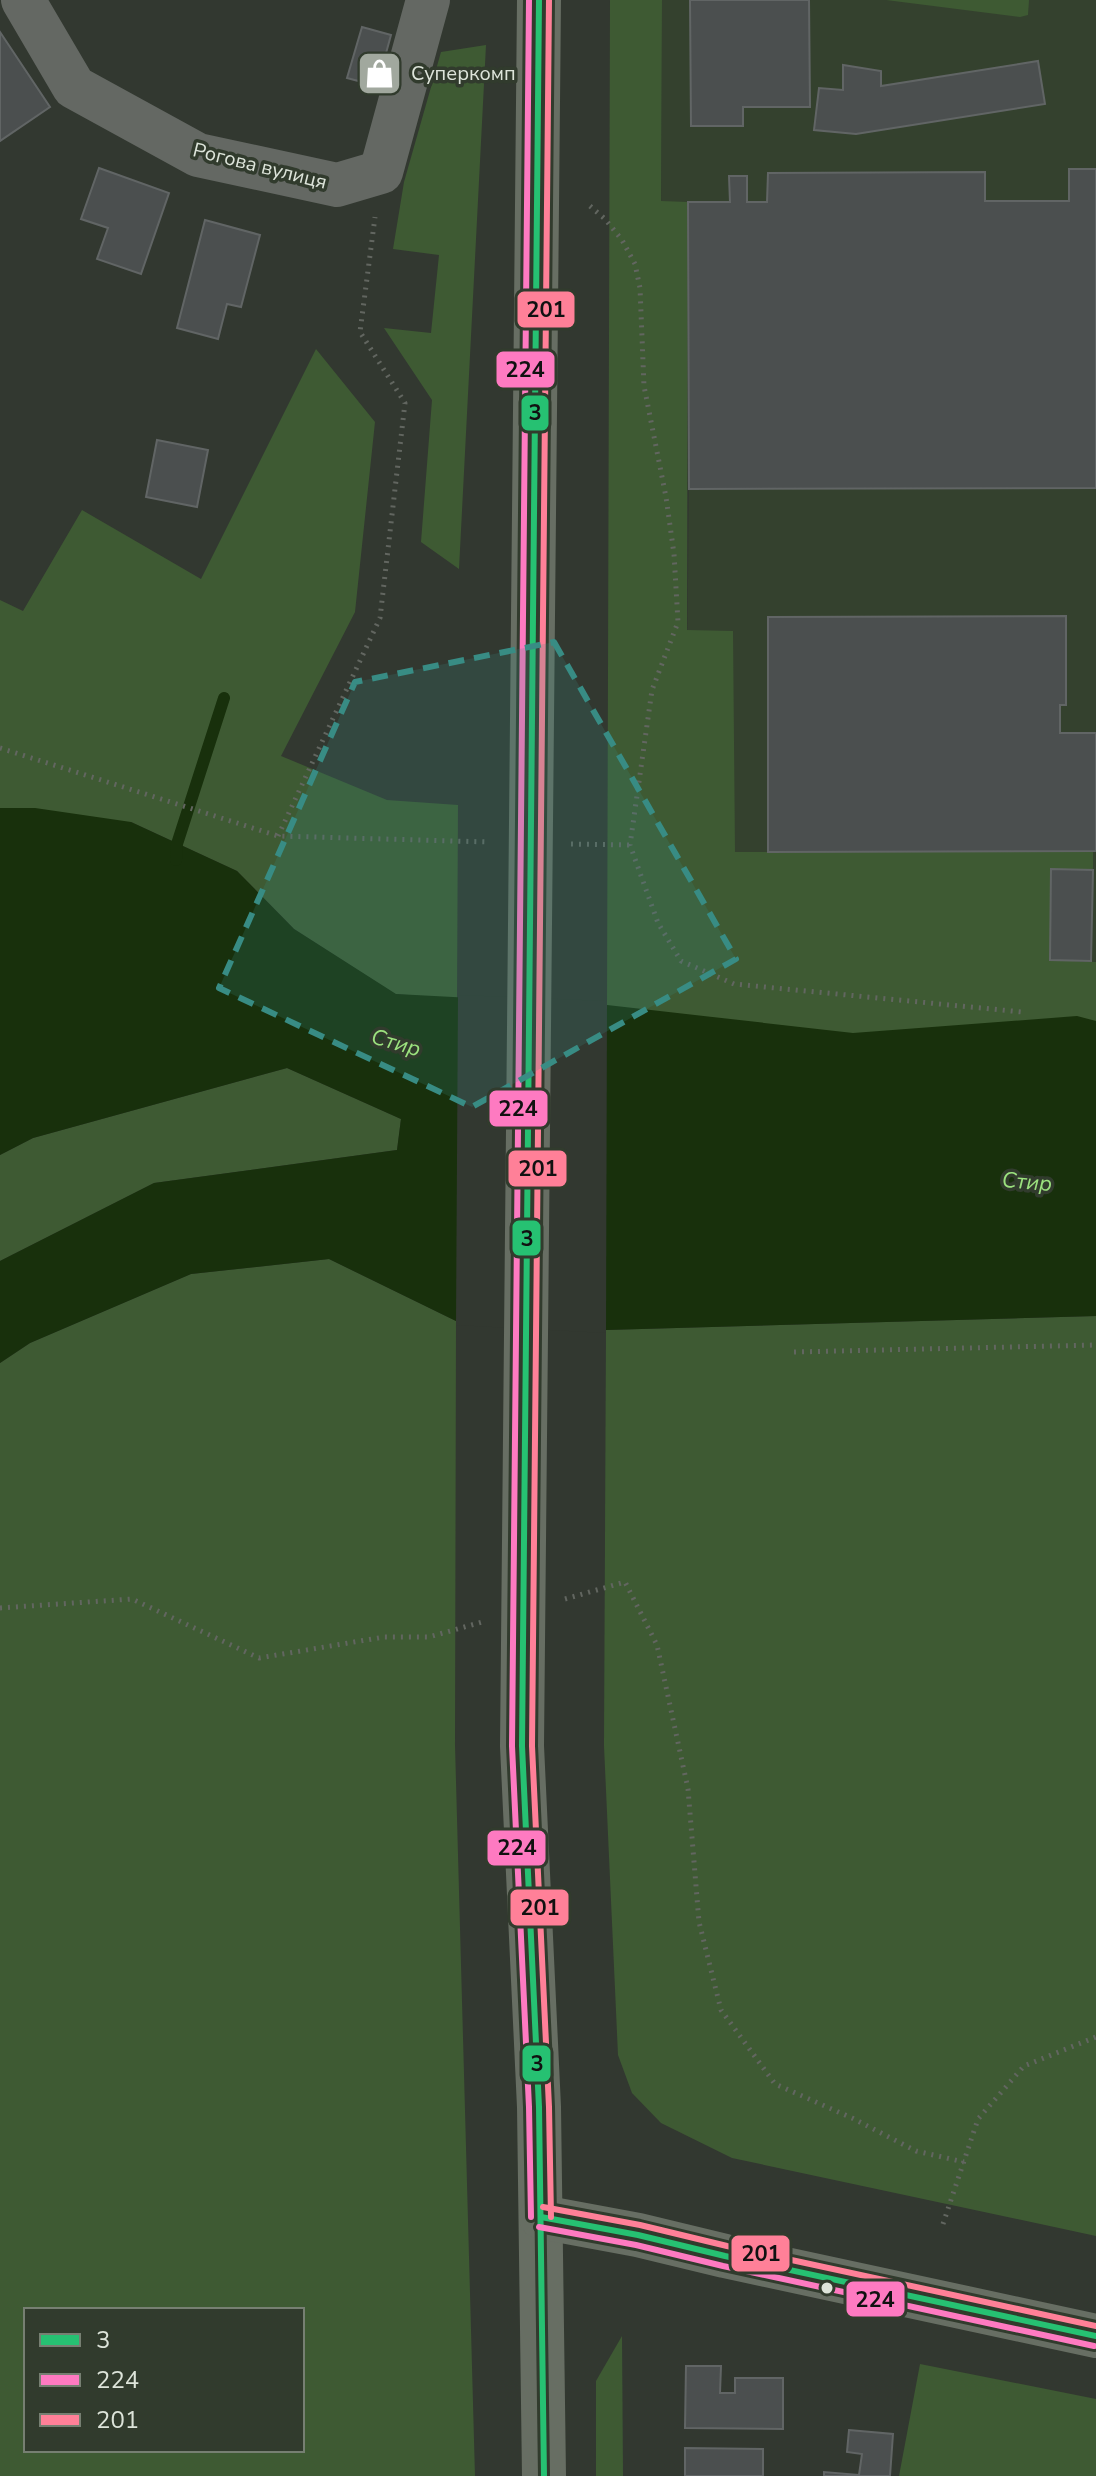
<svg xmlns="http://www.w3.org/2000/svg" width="1096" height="2476" viewBox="0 0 1096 2476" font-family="'Nunito Sans',sans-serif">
<rect width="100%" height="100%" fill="#323830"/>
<path fill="#34412e" d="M662,0h434v962l-46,-2 -365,-109 4,-362 -1,-287h-27z"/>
<g fill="#3e5a33" fill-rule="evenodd">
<path d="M610,0h52l-1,201 27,1 -1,428 46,1 2,221h358v17h-42l-1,91 46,2v188l-390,-51 -99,-94z"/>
<path d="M886,0h143l-1,15 -8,2z"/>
<path d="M486,45l-27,524 -38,-27 11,-142 -48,-72 47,5 8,-78 -46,-6 11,-67 37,-130z"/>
<path d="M316,349l59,73 -20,190 -74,144 106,44 71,5 -1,194 -62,-5 -101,-65 -57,-58 -106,-49 -131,14v-236l23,11 59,-101 119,69z"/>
<path d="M287,1068l114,51 -4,31 -243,33 -154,78v-106l33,-17z"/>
<path d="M329,1259l127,62 -1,424 20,731h-475v-1113l30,-20 161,-69zM26,2310h276v140h-276z"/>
<path d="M1096,1316v920l-364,-78 -71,-35 -29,-30 -14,-38 -14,-309 2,-416z"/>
<path d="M622,2336l1,140h-27v-95z"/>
<path d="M920,2364l176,35v77h-197z"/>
</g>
<path fill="#18300c" d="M0,808h35l96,14 106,49 57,58 102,65 211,11 246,28 224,-17 19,5v295l-490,14 -150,-9 -127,-62 -138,15 -161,69 -30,20v-102l154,-78 243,-33 4,-31 -114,-51 -254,70 -33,17z"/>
<path fill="#323830" d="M458,995l149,6 -1,332 -150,-8z"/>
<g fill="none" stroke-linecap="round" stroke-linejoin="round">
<path stroke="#18300c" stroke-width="12" d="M176,860l1,-16 47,-146"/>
</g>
<g fill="#4b4f4f" stroke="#616565" stroke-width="2">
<path d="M690,0h119l1,107h-67v19h-52z"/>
<path d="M362,27l29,8 -14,51 -30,-8z"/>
<path d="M0,32l50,75 -50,34z"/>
<path d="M1038,61l7,43 -189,30 -42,-4 5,-42 24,2v-25l38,6v15z"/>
<path d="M99,168l70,25 -28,81 -44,-15 11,-31 -27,-9z"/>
<path d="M1069,169h27v319l-407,1 -1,-287h42l-1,-26h18v26h20l1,-29 217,-1v29h84z"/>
<path d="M205,220l55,15 -19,72 -14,-3 -9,35 -41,-11z"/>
<path d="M157,440l51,10 -11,57 -51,-10z"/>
<path d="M1066,616v89h-6v28h36v118l-328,1v-235z"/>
<path d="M1051,869l42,1 -2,91 -41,-1z"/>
<path d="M686,2366h35l-1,27h15v-15h48v51l-98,-1z"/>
<path d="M849,2430l44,4 -3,42h-66v-4l35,3 3,-21 -15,-2z"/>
<path d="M685,2448l78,1v27h-78z"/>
</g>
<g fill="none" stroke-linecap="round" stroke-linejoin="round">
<g stroke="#626660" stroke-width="5" stroke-dasharray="2 6" stroke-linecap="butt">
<path d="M590,206l15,13 17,21 13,24 5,24 4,98 22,111 8,57 4,68 -26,68 -22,155 28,78 23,38 53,23 288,28"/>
<path d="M0,748l278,88 211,6"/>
<path d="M278,836l102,-218 25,-215 -45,-71 15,-115"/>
<path d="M571,844l59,1"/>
<path d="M794,1352l302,-7"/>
<path d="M565,1599l60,-17 32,63 31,144 11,133 22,88 54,74 77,34 64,33 48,11"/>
<path d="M0,1608l132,-9 127,59 125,-21h45l53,-15"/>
<path d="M943,2224l35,-105 46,-53 72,-29"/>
</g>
<path stroke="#646863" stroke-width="44" d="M23,0l51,87 124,68 139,30 44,-13 47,-172"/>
<g stroke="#676e63" stroke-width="44">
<path d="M539,0l-17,1746 17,361 5,369"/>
<path d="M541,2217l97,18 87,21 371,80"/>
</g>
<defs>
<g id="bus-1">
<path d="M539,0l-17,1746 17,361 5,369"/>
<path d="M541,2217l97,18 87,21 371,80"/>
</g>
<g id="bus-2">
<path d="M529,0l-17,1746 17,361 2,110"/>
<path d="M539,2227l97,18 87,21 371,80"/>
</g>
<g id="bus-3">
<path d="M549,0l-17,1746 17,361 2,110"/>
<path d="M543,2207l97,18 87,21 369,80"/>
</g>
</defs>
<use href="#bus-1" stroke="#313b2d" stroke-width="12"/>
<use href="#bus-2" stroke="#313b2d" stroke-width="12"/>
<use href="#bus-3" stroke="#313b2d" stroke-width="12"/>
<use href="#bus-1" stroke="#26c172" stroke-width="6"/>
<use href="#bus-2" stroke="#fe7ac1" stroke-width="6"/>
<use href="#bus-3" stroke="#ff8098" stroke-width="6"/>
</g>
<path fill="#388c84" fill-opacity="0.2" stroke="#388c84" stroke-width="6" stroke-dasharray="16 10" stroke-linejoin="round" d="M554,642l182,317 -264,148 -253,-119 136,-306z"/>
<defs>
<symbol id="shop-square" viewBox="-11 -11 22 22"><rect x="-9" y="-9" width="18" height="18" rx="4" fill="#a1a89e" stroke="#313b2d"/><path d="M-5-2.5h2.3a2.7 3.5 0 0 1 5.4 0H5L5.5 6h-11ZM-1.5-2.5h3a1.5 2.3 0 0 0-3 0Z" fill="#fff"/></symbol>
</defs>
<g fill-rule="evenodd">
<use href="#shop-square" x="354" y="48" width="51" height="51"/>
</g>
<circle fill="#dde4da" stroke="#313b2d" stroke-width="3" cx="827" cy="2288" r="7"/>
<g text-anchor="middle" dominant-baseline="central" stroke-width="7" stroke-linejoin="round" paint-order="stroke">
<g font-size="20" fill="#dde4da" stroke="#313b2d" text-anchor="start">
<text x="411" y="73">Суперкомп</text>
</g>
<g font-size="20" fill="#dde4da" stroke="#313b2d">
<text transform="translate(260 166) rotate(14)">Рогова вулиця</text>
</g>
<g font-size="22" font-style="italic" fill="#9be17e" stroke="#313b2d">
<text transform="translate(396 1043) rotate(16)">Стир</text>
<text transform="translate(1027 1182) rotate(5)">Стир</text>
</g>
</g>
<g stroke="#313b2d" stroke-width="3">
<rect x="516" y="290" width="60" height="39" rx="8" fill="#ff8098"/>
<rect x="495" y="350" width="61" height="39" rx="8" fill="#fe7ac1"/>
<rect x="520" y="394" width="30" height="38" rx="8" fill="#26c172"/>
<rect x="488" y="1089" width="61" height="39" rx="8" fill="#fe7ac1"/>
<rect x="507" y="1149" width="61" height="39" rx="8" fill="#ff8098"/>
<rect x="511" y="1219" width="31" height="38" rx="8" fill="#26c172"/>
<rect x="486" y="1829" width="61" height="38" rx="8" fill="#fe7ac1"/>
<rect x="509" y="1888" width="61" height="39" rx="8" fill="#ff8098"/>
<rect x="521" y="2044" width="31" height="39" rx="8" fill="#26c172"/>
<rect x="730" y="2234" width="61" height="39" rx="8" fill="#ff8098"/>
<rect x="845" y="2280" width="61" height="38" rx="8" fill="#fe7ac1"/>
</g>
<g font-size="22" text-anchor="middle" font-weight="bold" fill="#111">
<text x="546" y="317">201</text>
<text x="525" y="377">224</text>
<text x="535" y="420">3</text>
<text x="518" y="1116">224</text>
<text x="538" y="1176">201</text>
<text x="527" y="1246">3</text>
<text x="517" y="1855">224</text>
<text x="540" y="1915">201</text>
<text x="537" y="2071">3</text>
<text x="761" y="2261">201</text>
<text x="875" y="2307">224</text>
</g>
<rect x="24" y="2308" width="280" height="144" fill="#313b2d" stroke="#767f72" stroke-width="2"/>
<rect x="40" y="2334" width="40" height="12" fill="#26c172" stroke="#767f72" stroke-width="2"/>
<text x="96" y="2348" font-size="24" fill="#dde4da">3</text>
<rect x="40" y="2374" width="40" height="12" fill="#fe7ac1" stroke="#767f72" stroke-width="2"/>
<text x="96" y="2388" font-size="24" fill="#dde4da">224</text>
<rect x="40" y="2414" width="40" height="12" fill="#ff8098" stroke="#767f72" stroke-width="2"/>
<text x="96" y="2428" font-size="24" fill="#dde4da">201</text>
</svg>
